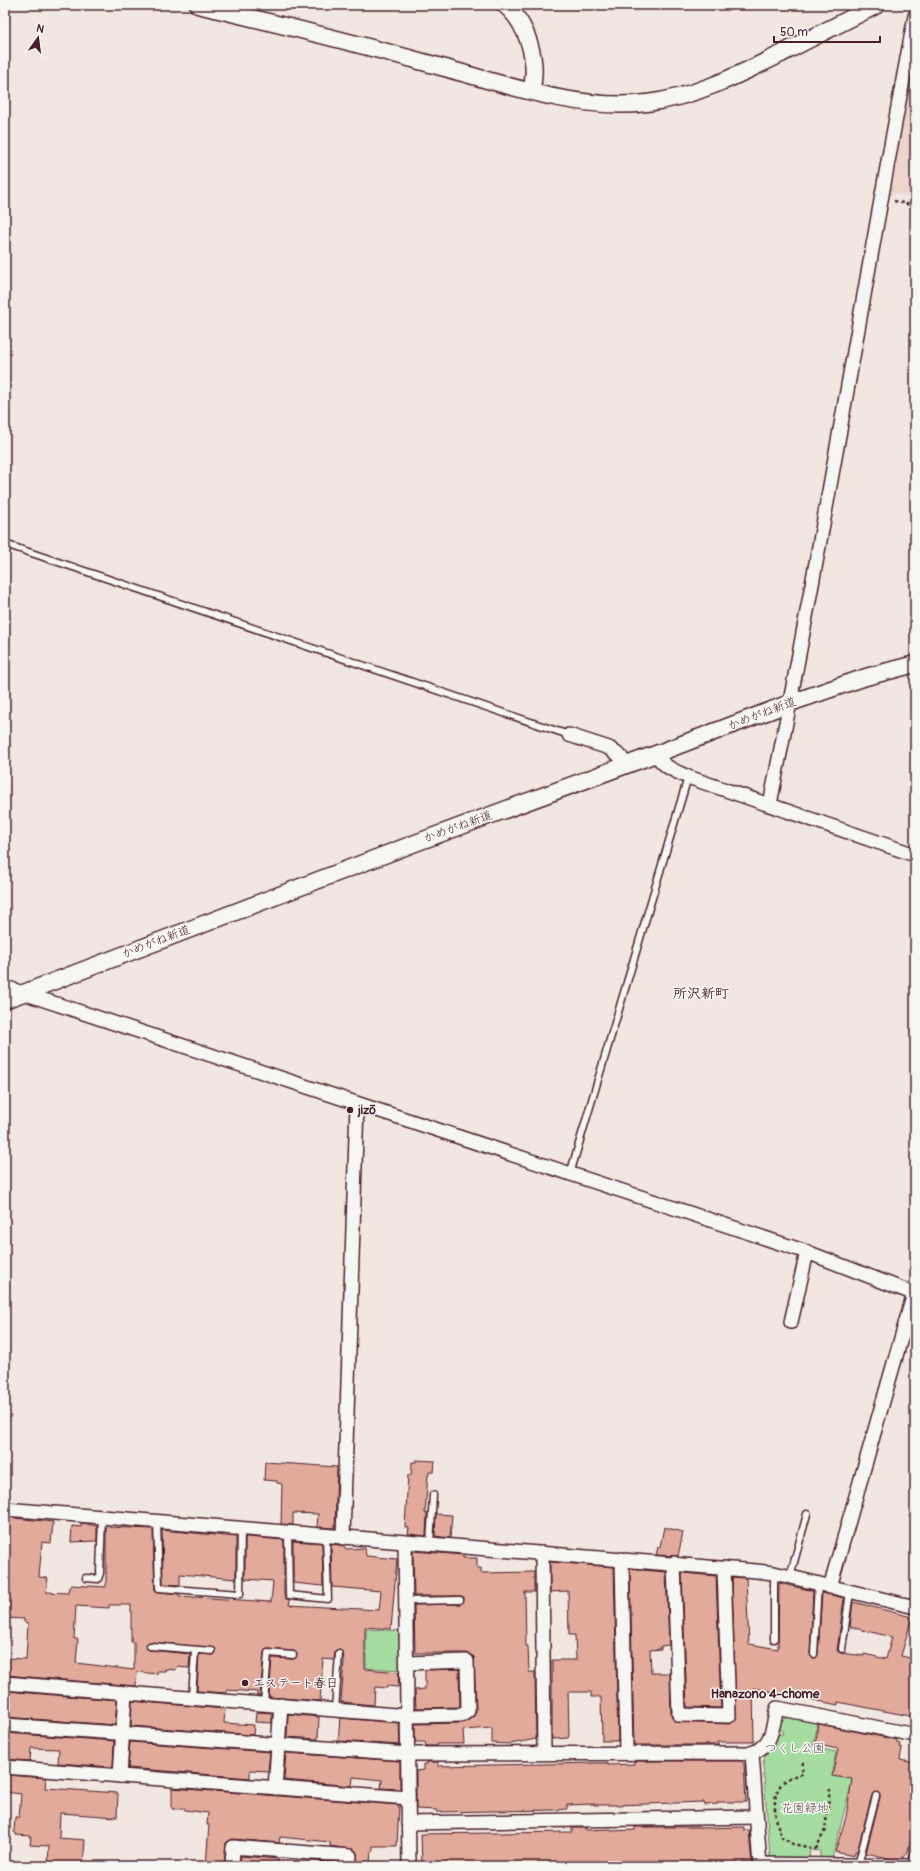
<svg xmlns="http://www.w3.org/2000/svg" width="920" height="1871" viewBox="0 0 920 1871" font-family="Pangolin,'Klee One',sans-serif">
<rect width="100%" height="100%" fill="#f2e7e0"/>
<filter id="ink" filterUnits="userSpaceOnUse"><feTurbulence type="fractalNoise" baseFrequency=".025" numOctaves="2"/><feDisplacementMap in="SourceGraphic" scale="8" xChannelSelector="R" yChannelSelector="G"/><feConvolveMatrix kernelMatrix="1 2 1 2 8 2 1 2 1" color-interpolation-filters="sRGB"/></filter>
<g filter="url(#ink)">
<path fill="#edd5cb" d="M915,59v139l-25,-6z"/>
<g fill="#a5dc9f" stroke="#787e65">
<path d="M366,1629l36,2v39l-36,-2z"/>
<path d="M790,1716l28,7 -5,24 23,5 -4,19 22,3 -22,85h-12v-8l-10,-1 -1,8 -39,-1 -7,-94c2,-11 13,-17 15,-29h5v-3l-4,-2 1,-7z"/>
</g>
<g fill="#e2aa9a" stroke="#4a1f2b" fill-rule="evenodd">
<path d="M416,1460l19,1 -1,11h-5v3h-1l-3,38h2l-1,23 -18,-2 1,-6 -4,-1 3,-52h3l1,-13h4z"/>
<path d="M265,1462l72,5 -2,61 -18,-1 1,-13 -25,-1v12l-12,-1 1,-40 -5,-1v-2l-13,-1z"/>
<path d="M436,1514l16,1 -2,23 -15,-2z"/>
<path d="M5,1517l48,5 -2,21 -9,-1 -3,35 9,1 -2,14 22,1 1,-6h2v-2l35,2v-60l47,2 2,61 4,2 20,2v2l92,6 2,-21 -28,-2v-42h2l37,3v55l2,4 4,1 -1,5 90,5 2,-19 -49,-4 -1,-43 14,2v2l2,1 18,-1 1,8 31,3 -6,70 -26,-2v42l34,3 -1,15 -11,-1v2l-12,-1 -1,18 -33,-3 3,-41 -1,-9 -4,-2 -4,2 -1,8 -11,-1 -3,42 -51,-4 3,-39 21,1 4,-4 -4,-4 -25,-2 -4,4 -4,43h-3v-4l-30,-2 -1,3 -29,-2 2,-37 15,1 2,-3 -1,-4 -65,-6 -4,3 3,5 41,4 -1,14 -12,-1 -1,3 -11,-1v2h-8v3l-20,-2 -1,14 -131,-11v-17l21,1 2,-36 -4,-1v-3l-19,-1 1,-76h-1zM109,1605h22v37h3v28l-58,-7 2,-24h-4l2,-33 33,2z"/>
<path d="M81,1523l16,3v15l-26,1 1,-16 9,1z"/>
<path d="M664,1527l19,5 -5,24 -22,-1 2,-8h2z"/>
<path d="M162,1530l74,7v42l-56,-5v11l-17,-1z"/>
<path d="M293,1541l29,2 1,43 -30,-3z"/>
<path d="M413,1551l50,4v3h14v10h4v5l53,-1v20h-9l1,54h2l1,26h6l1,67 -26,5 -18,-1v-15l-29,2 1,14h-27v2h-11l-1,-4h-10v-18l48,-1 10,-6 3,-6 -2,-54 -7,-4h-52l-1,-48 46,-1 4,-4v-3l-4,-1h-46z"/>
<path d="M550,1562l64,5 4,174h-16l-1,-44h-10v-5h-23l1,43 -1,3 -16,1v-79h24l-1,-25h-6l-1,-44 -18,1z"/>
<path d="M630,1569l36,3 3,73 -8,1v3l-11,1 1,23h19l1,42 4,7 54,2 7,-4 -4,-143 14,1 3,66 29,5 1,-66 34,8 -3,63 3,4h3l2,-4 4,-61 22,5 -7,53 4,2 23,3v-2l22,5 6,-22 -42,-10 3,-25 59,15 -11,39 14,3v58l-77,-15v3l-85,-17 1,54h-37l3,3h-86z"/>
<path d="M682,1573l34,3 5,132 -34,-1z"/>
<path d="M459,1669l1,38 -44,1 -1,-18 10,-1v-19z"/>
<path d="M5,1691l112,9 -2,25 -110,-8z"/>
<path d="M132,1701l93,8 -1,14 30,2 -1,10 -122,-9z"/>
<path d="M256,1712l16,1v10l-17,-1z"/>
<path d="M288,1714l31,3 -1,22 -31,-2z"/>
<path d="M340,1718l59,5 1,22 -62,-4z"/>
<path d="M819,1724l78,16v3l3,1 -1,3 3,1 -2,12 15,3v62l-8,29 -4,4h-15l-22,-5 14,-56 -1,-4 -2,-1 -5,3 -15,57 -2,-1 -1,5 -19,-4 11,-35 6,-38 -20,-3 6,-27 -23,-5z"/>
<path d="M5,1733l109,8 -1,26 -55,-4 1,-14 -28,-1 -1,13 -25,-2z"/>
<path d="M130,1742l140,10 -2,19 -18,-1v8l-122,-10z"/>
<path d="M286,1753l114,8v28l-19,-1 1,-8 -29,-3 -1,9 -68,-6z"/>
<path d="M634,1761h107l3,2 2,39h-28v2l-14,1v-3l-88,3h-22v-1l-27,1v4l-14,1 -116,2v-2l-21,-1v-38l8,-1v-6h3v-2h11v4l161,-3h9v2l26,-1z"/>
<path d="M6,1775l40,3 -1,10 73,5 -1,24 -57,-4 -1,25 26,2 -2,26h-35l1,-20 -19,-1 1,-9 -15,-1v-2l-2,-1 1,-15h4l2,-23 -16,-2z"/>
<path d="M172,1788l227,17 -2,41h-24v6h-2l-1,12 -13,-1v-10l-2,-3 -25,-4v-4l-50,-5 -1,6 -46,-4 -7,4 -2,23h-18l3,-41h-2l1,-12 -23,-3v-1h-13z"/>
<path d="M635,1827h64v1l45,-1v3h5l3,36h-330l-1,-32 151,-2v-4h14v2l25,-1v2l24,-1z"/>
<path d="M241,1856l37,3v7h-38z"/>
<path d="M329,1862l12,1v3h-12z"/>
</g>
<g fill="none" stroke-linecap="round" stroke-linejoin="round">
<defs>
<g id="service">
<path d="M5,544l564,191"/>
<path d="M570,1174l118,-397"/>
<path d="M157,1521l2,67 81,6 1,-65"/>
<path d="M288,1533l1,62 39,4 -2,-63"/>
<path d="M430,1544l3,-49"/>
<path d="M774,1573v66"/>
<path d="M790,1577l17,-63"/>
<path d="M86,1578l12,1 2,-6 2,-56"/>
<path d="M406,1601l54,-1"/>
<path d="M150,1646l62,5"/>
<path d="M842,1649l8,-57"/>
<path d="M814,1654l4,-70"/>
<path d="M192,1698l3,-48"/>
<path d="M264,1703l4,-50 25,2"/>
<path d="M335,1710l4,-56"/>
<path d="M858,1865l18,-69"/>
<path d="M911,1866l4,-14"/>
</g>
<g id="minor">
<path d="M569,735l40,13 12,9 4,9"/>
<path d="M656,754c7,13 19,17 32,23l227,78"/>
<path d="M770,804c53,-262 95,-526 145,-788"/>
<path d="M5,987l802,265 108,42"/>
<path d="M791,1322l16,-70"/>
<path d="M5,1509l751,62 18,2 141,34"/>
<path d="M343,1538l14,-434"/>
<path d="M405,1542l4,324"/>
<path d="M542,1553l2,200"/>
<path d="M622,1559l4,193"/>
<path d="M674,1563l5,152 50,1 -5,-148"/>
<path d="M830,1587l84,-294"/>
<path d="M5,1683l403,33 54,-1 6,-4 -1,-50 -60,2"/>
<path d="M5,1725l404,29 343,-1 8,113"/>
<path d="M752,1753c21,-8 20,-25 25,-45l138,27"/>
<path d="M5,1767l403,31"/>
<path d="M120,1776l5,-83"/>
<path d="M275,1788l6,-83"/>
<path d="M408,1823l348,-6"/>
<path d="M760,1864l155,2"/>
<path d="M232,1866l1,-19 117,9 -1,10"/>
</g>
<g id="tertiary">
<path d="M198,5c75,18 151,36 225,57 69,18 153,50 224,41 48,-6 91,-28 134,-49 32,-17 64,-33 96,-49"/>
<path d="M505,5c23,19 34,58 26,86"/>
<path d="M5,1000l413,-158 238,-88 134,-51 76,-26 49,-13"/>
</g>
</defs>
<use href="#service" stroke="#4a1f2b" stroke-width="9"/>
<use href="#minor" stroke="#4a1f2b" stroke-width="16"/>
<use href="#tertiary" stroke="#4a1f2b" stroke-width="19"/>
<g stroke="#4a1f2b" stroke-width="2.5" stroke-dasharray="3 3" stroke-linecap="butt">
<path d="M894,201l21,5"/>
<path d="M803,1762l-1,12c-35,6 -29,37 -21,63l12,7 23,5"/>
<path d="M816,1849l9,-19 5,-41"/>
</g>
<use href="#service" stroke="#f6f6f2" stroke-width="6"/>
<use href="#minor" stroke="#f6f6f2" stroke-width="13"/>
<use href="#tertiary" stroke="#f6f6f2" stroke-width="16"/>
</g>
</g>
<g fill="#4a1f2b" stroke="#f6f6f2" stroke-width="1.5">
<circle cx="350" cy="1110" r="4"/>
<circle cx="245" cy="1683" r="4"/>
</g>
<g text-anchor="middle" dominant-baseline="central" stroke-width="3" stroke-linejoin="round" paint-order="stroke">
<g font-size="12" fill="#4a1f2b" stroke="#f6f6f2">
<text transform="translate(762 714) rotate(-21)">かめがね新道</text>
<text transform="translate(458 827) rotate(-20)">かめがね新道</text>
<text transform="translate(156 942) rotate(-21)">かめがね新道</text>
</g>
<g font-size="12" font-weight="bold" fill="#4a1f2b" stroke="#f6f6f2" text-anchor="start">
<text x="358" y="1110">jizō</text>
<text x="253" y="1683">エステート春日</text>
</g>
<g font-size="12" fill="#614e48" stroke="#f6f6f2">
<text x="795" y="1748">つくし公園</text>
<text x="805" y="1808">花園緑地</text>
</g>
<g font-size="13" font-weight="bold" fill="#4a1f2b" stroke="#f6f6f2">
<text x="765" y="1694">Hanazono 4-chome</text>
</g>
<g font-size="14" font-weight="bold" fill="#4a1f2b" stroke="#f6f6f2">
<text x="701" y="993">所沢新町</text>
</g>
</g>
<rect width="920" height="1871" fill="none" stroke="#f6f6f2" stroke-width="20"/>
<rect x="10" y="10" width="900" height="1851" fill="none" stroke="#4a1f2b" stroke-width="1.5" filter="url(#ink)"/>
<g transform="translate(38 38) rotate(14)" stroke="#f6f6f2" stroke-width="3" paint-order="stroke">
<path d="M0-3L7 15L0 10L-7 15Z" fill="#4a1f2b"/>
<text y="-6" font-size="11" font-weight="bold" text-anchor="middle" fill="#4a1f2b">N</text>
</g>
<path d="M774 36v6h106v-6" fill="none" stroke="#4a1f2b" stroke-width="2"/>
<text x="780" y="36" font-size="12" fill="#4a1f2b" stroke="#f6f6f2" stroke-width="3" paint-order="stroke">50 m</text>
</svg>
